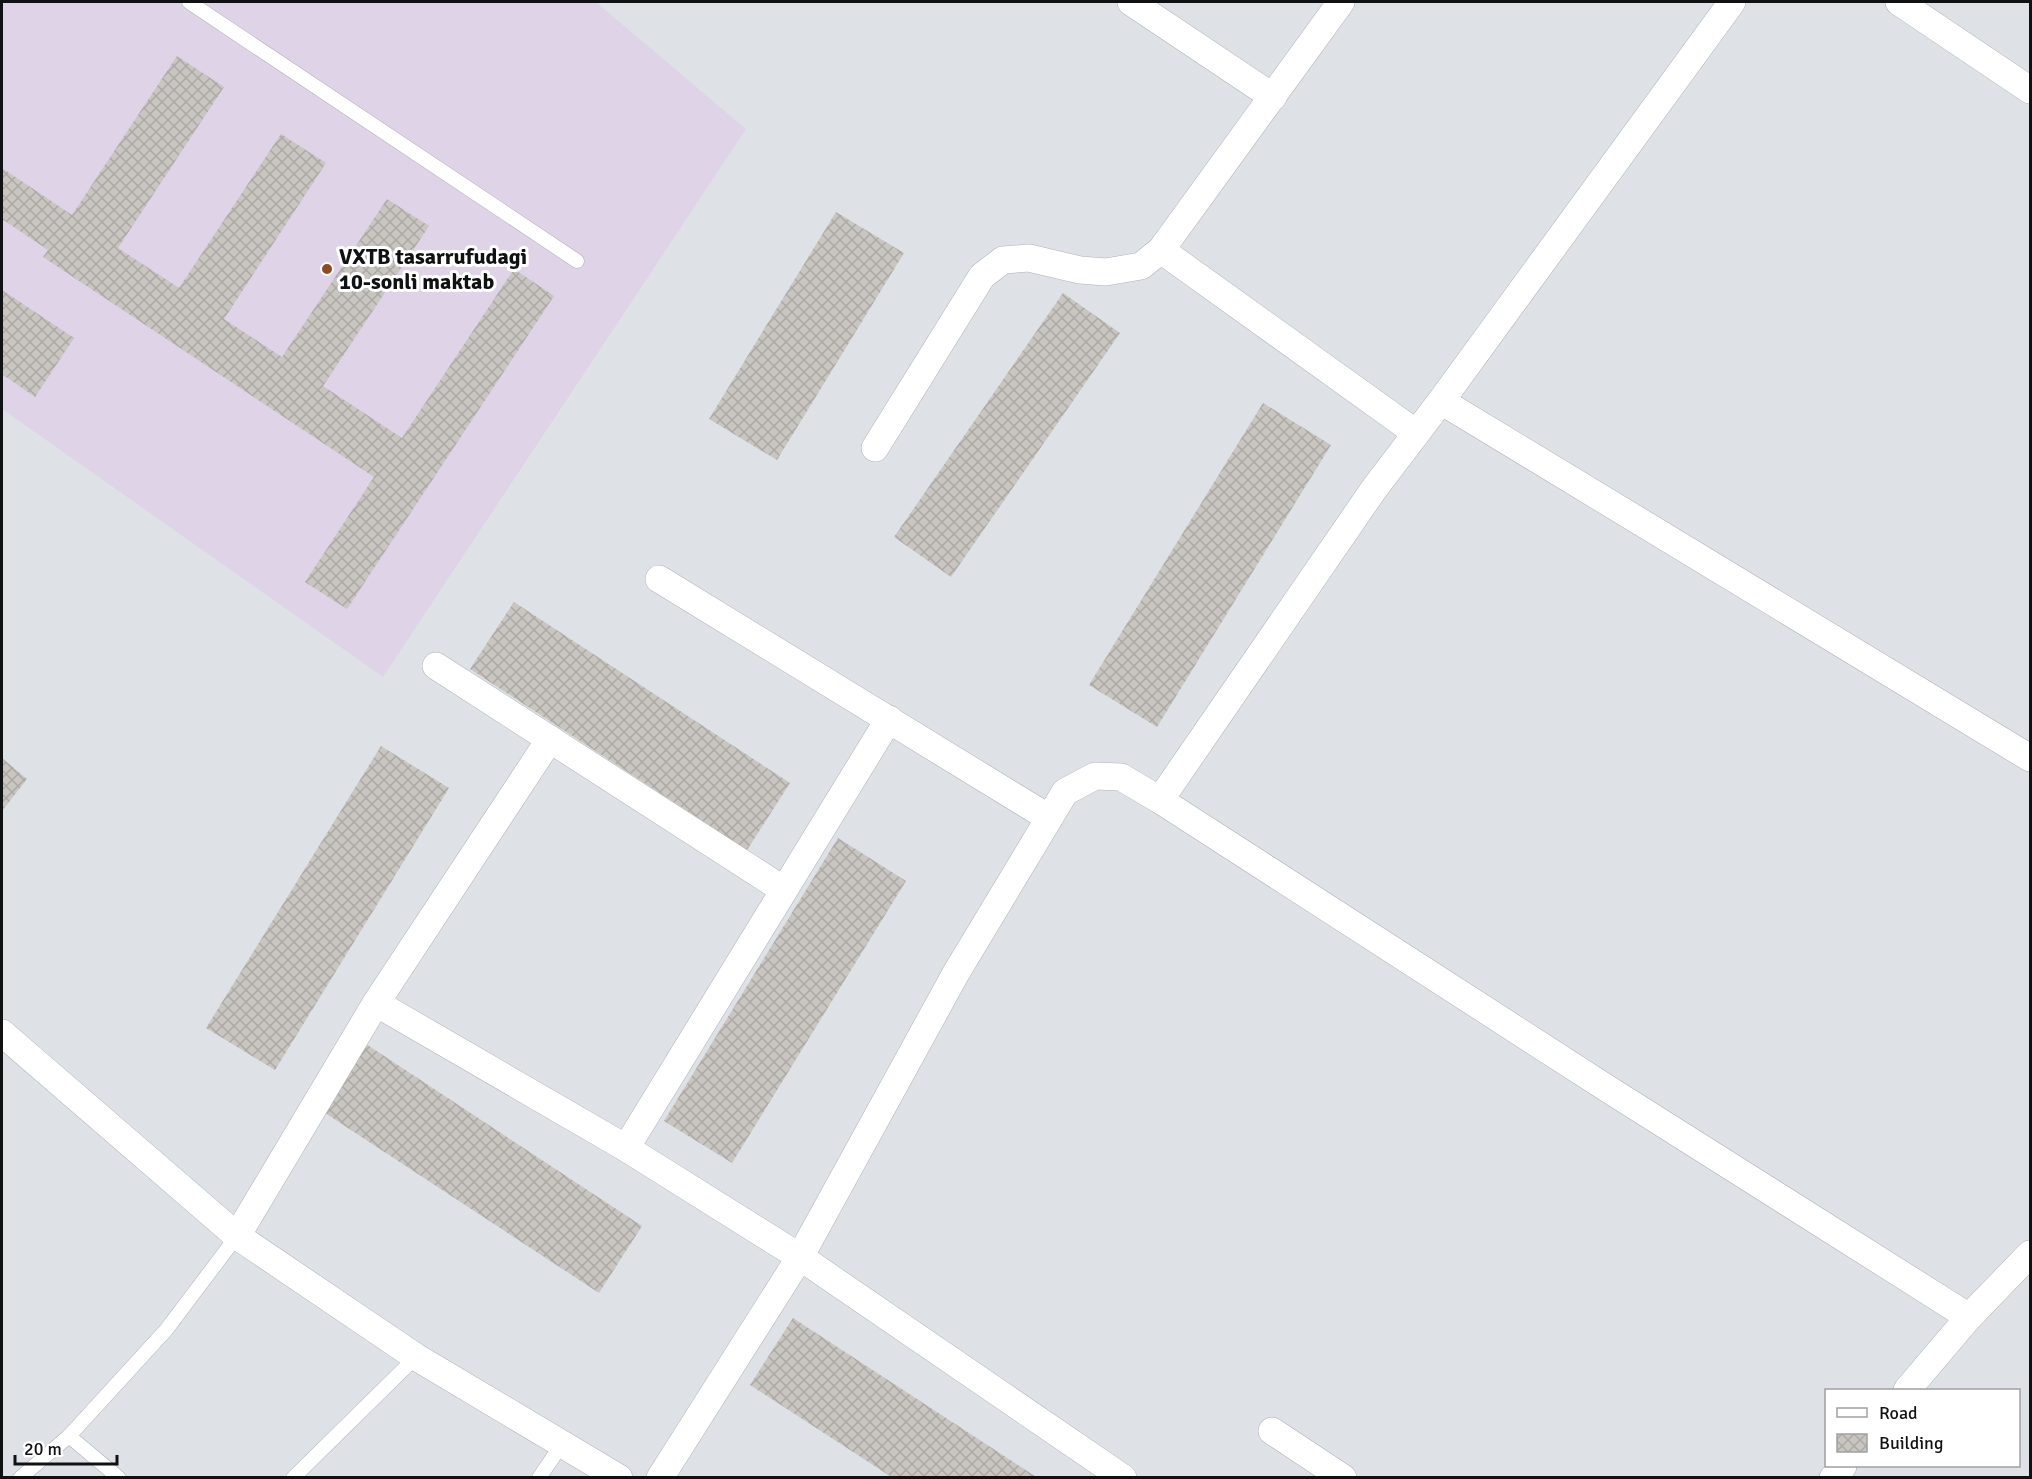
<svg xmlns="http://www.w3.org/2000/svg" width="2032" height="1479" viewBox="0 0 2032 1479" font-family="Signika,sans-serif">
<defs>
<pattern id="building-cross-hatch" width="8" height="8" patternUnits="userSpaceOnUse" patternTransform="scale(1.5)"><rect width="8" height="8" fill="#c9c5c0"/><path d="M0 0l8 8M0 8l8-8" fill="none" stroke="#aca8a4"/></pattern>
</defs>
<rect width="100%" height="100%" fill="#dee2e7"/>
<path fill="#ded3e7" d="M2,2h594l150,127 -363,548 -381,-268z"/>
<g fill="url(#building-cross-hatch)">
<path d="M177,56l47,31 -106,161 61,40 102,-154 45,29 -102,156 58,38 105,-158 42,27 -106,160 79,52 112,-169 40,27 -207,313 -42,-27 69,-105 -331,-220 5,-7 -46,-31v-51l70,47z"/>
<path d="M836,212l68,41 -127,207 -68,-41z"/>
<path d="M2,290l72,48 -39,59 -33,-23z"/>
<path d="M1063,293l57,40 -169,244 -57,-40z"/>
<path d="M1263,403l68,42 -174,282 -68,-42z"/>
<path d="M514,602l276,181 -43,67 -277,-181z"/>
<path d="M381,746l68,42 -174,282 -69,-42z"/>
<path d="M2,758l25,21 -25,32z"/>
<path d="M838,838l68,43 -174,282 -68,-42z"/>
<path d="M366,1044l276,182 -43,67 -277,-182z"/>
<path d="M793,1318l245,160h-145l-143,-93z"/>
</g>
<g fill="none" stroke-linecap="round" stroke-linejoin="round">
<defs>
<g id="service">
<path d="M189,2l388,259"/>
<path d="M69,1436l50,42"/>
<path d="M20,1478l49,-42 97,-106 71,-94"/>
<path d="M293,1478l123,-121"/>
<path d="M539,1478l23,-34"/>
</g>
<g id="minor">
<path d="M1131,2l142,95"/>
<path d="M1341,2l-180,248 255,183"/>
<path d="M1899,2l131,88"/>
<path d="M1441,401l589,357"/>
<path d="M875,448l107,-172 21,-16 26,-2 51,12 26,2 35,-6 20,-16"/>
<path d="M659,579l390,239"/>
<path d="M436,666l348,224"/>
<path d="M1160,800l448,289 361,228"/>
<path d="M376,1003l250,145 174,109 323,221"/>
<path d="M2,1033l235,203 179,121 203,121"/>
<path d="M626,1148l263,-429"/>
<path d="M237,1236l139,-233 174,-264"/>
<path d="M1907,1390l62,-73 61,-63"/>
<path d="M1272,1431l71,47"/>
<path d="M660,1478l140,-221 156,-284 109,-181 30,-16 26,1 39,23 214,-311 67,-88 291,-399"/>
<path d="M1833,1478l10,-12"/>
</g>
</defs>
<use href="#service" stroke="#afb2b8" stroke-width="15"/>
<use href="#minor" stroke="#afb2b8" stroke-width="28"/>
<use href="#service" stroke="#fff" stroke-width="14"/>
<use href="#minor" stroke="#fff" stroke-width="27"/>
</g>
<circle fill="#8e491d" stroke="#fff" stroke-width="2" cx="327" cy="269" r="6"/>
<g text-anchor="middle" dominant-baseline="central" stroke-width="6" stroke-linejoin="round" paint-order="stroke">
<g font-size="22" font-weight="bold" fill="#101113" stroke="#fff" text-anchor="start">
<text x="339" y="256">VXTB tasarrufudagi<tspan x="339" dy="25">10-sonli maktab</tspan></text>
</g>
</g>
<rect width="2032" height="1479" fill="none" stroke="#101113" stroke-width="6"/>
<rect x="1825" y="1389" width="195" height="78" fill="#ffffff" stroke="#9fa0a1" stroke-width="1.5"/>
<rect x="1837" y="1408" width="30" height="9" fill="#ffffff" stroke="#9fa0a1" stroke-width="1.5"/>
<text x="1879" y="1419" font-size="18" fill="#101113">Road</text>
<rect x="1837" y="1434" width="30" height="18" fill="url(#building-cross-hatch)" stroke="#9fa0a1" stroke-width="1.5"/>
<text x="1879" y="1449" font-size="18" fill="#101113">Building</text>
<path d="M15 1455v9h102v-9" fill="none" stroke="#101113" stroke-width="3"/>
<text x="24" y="1455" font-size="18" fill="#101113" stroke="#ffffff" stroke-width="4.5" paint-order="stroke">20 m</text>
</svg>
